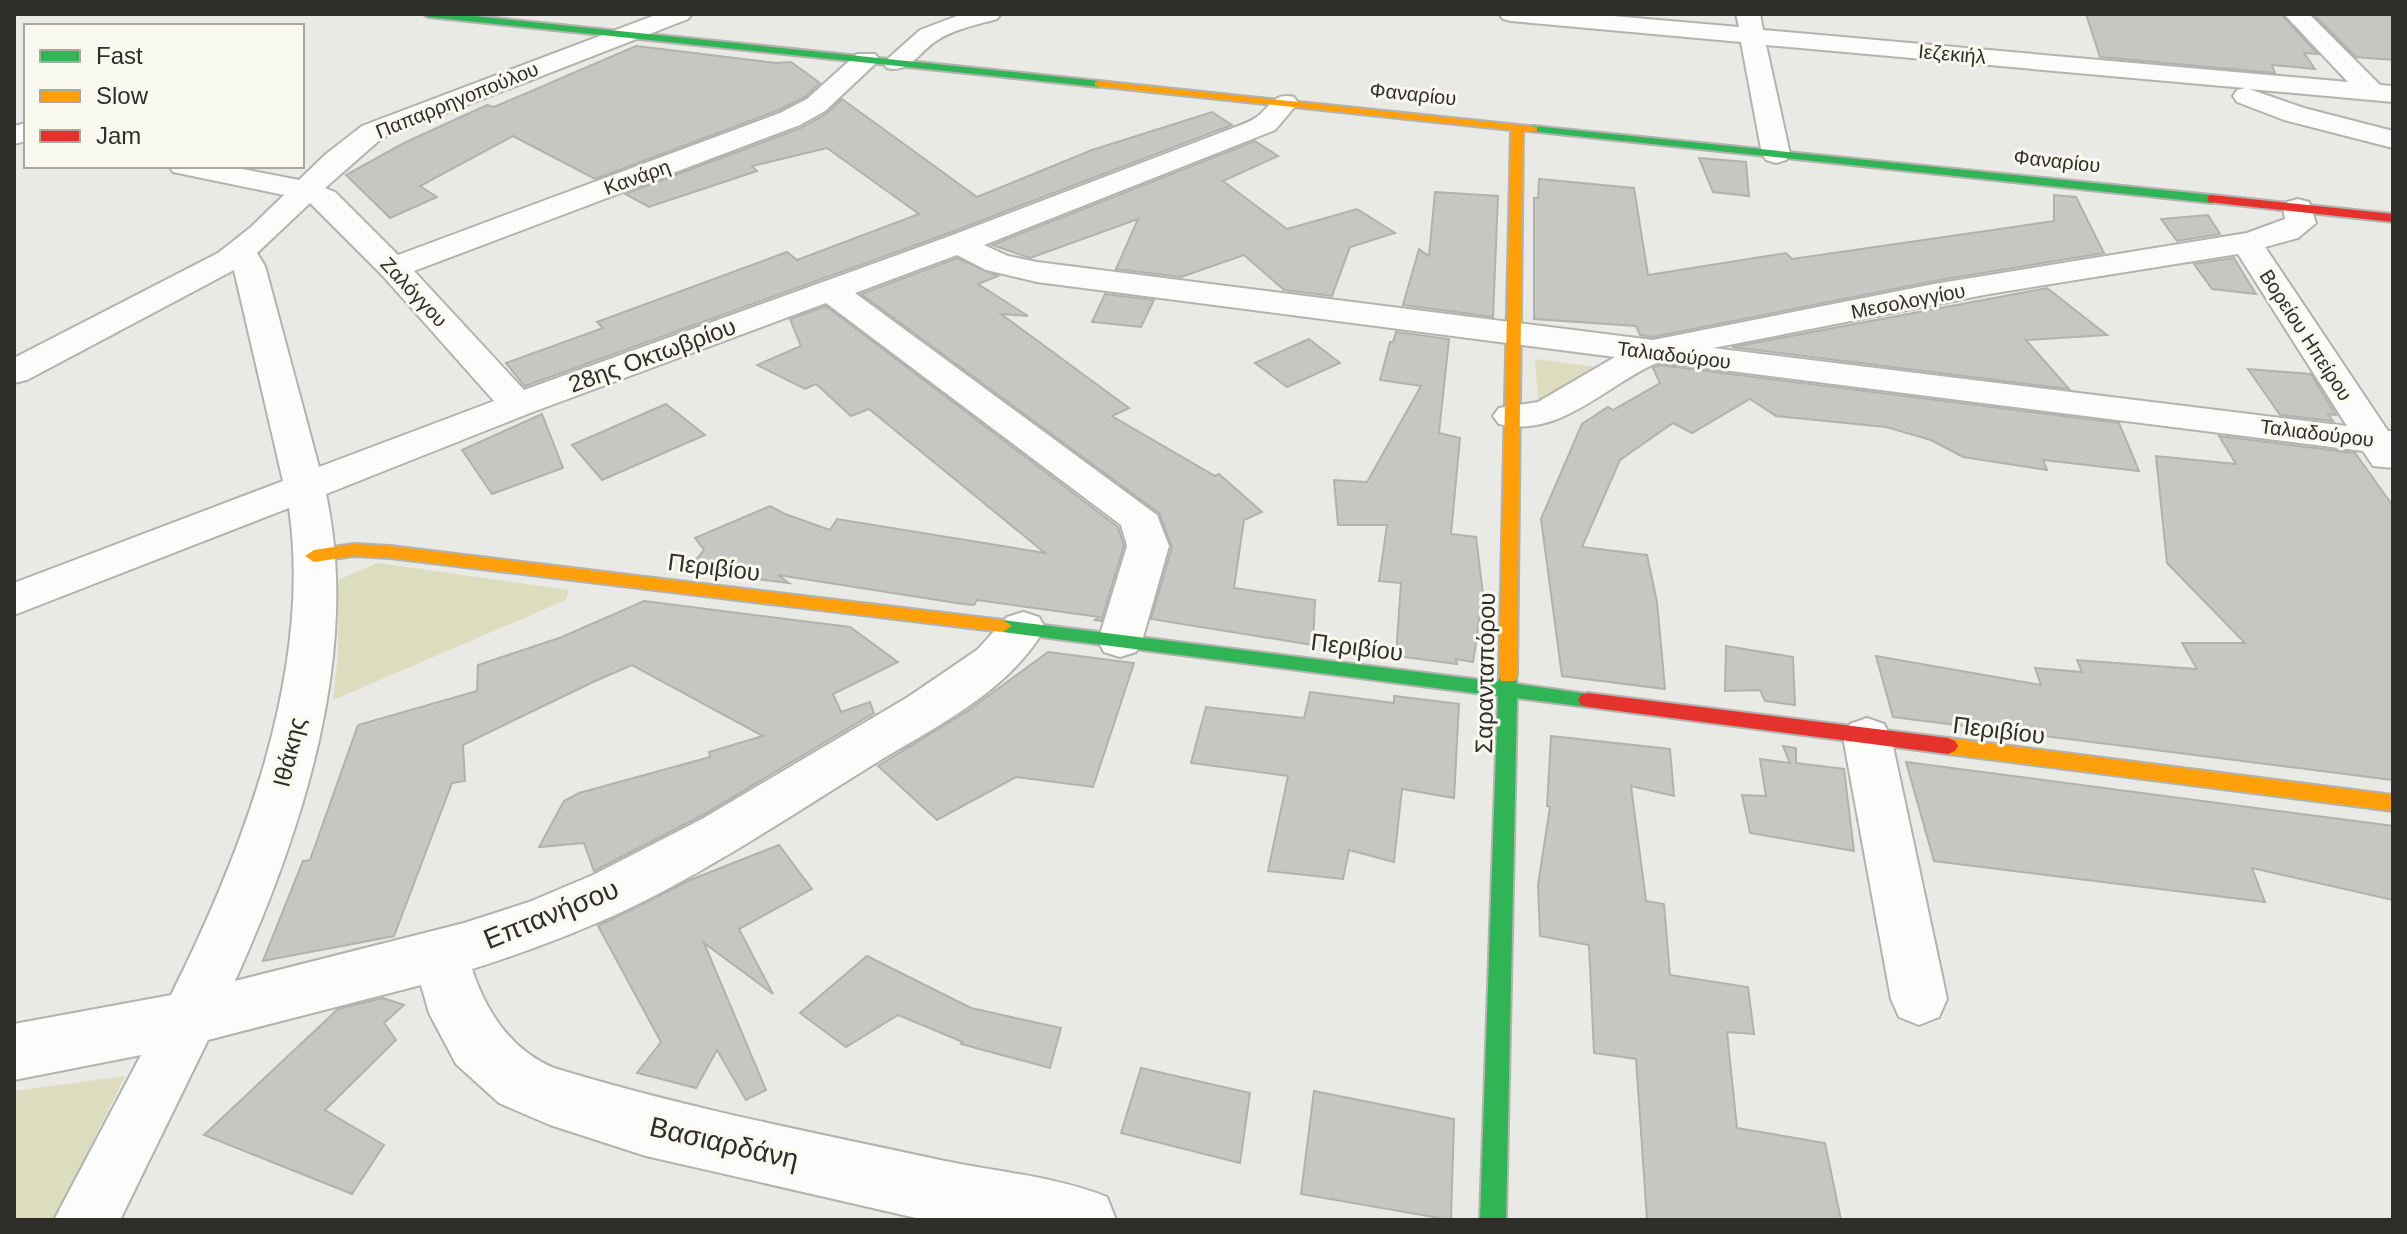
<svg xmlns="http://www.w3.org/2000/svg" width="2407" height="1234" viewBox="0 0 2407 1234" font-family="Arial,sans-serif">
<rect width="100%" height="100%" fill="#e9e9e5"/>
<g fill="#dcdcbe">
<path d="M1535,359l62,8 -59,34z"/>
<path d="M377,563l192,27 -3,10 -233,100 5,-45v-75z"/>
<path d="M125,1076l-71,144h-40v-129z"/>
</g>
<g fill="#c6c6c3" stroke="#b1b1af" stroke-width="2">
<path d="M2086,14h195l37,40 -14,-1 11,16 -43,-4 3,8 -175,-16z"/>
<path d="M2313,14h80v46l-37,-3z"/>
<path d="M636,46l140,17 15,-1 29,21 -15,14 -26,13 -184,69 -82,-43 -93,50 17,11 -47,21 -44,-43 58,-32 83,-38 7,2z"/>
<path d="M842,99l135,98 115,-47 120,-38 20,13 -283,108 -424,153 -3,-3 -16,-20 97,-35 -6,-6 190,-70 10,8 122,-46 -92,-66 -75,18 5,5 -108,36 -24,-13 176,-66 25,-14z"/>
<path d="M1255,141l23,15 -55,25 64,48 70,-20 38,24 -45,14 -18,49 -48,-6 -40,-35 -63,22 -65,-8 22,-50 -108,39 -38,-13z"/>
<path d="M1699,158l47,4 3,34 -36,-4z"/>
<path d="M1539,179l95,9 14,87 138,-22 6,6 262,-38v-26l22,2 28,56 -170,28 -281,56 -13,-2 -4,-9 -102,-7v-121h4z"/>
<path d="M1435,192l63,4 -5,121 -90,-12 16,-56 10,7z"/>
<path d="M2208,215l12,19 -43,7 -16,-22z"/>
<path d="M957,258l41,18 -20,8 50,32 -27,-2 128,94 -17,8 103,60 4,-2 43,38 -18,8 -10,68 81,12 -2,45 -162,-26 21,-72 -13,-34 -298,-219z"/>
<path d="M2234,258l22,36 -44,-5 -18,-25z"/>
<path d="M2047,288l60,47 -81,5 43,49 -337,-42z"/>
<path d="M1105,294l49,6 -13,27 -49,-5z"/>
<path d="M826,306l292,221 6,19 -23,75 -6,-1 4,-3 -122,-17 -3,5 -11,-1 -185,-29 11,8 -102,-12 17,-21 -9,-12 75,-32 15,8 45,16 7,-11 208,34 -176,-144 -18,7 -35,-32 -11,5 -48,-24 44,-19 -11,-27z"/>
<path d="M1396,332l53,7 -10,94 21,5 -9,96 25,3 7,57 -10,68 -17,-3 1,5 -61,-8 5,-73 -22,-2 8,-56h-49l-4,-45 33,2 54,-96 -41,-6 10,-38h3z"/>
<path d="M1309,339l31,24 -53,24 -32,-24z"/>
<path d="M1660,365l459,58 20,48 -96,-11 4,10 -84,-13 -32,-17 -45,-13 -110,-11 -26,-17 -58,34 -19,-10 -53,37 -38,87 65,8 10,47 8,87 -103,-13 -21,-157 41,-95 26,-17 5,3 47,-27 -7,-15z"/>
<path d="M2248,369l63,5 25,41 -8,-1 5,7 -53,-6z"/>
<path d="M666,404l39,31 -103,45 -30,-35z"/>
<path d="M542,414l21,54 -71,26 -30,-44z"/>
<path d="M2219,436l136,17 38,53v274l-500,-63 -17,-61 165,29 -6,-17 47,4 -5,-12 120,9 -15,-26h63l-78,-80 -11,-107 80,8z"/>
<path d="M644,601l206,26 48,35 -65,32 8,18 29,-10 4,11 -173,103 -107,55 -10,-28 -45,4 25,-46 15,-8 131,-36 -1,-5 54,-16 -131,-71 -39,17 -130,63 2,36 -13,2 -58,153 -131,25 40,-100 7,-1 48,-135 119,-34 1,-26 84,-28z"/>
<path d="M1726,646l67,11 2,48 -30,-4 -5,-11 -35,1z"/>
<path d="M1048,652l86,11 -41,124 -77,-10 -79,43 -59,-54 91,-56z"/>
<path d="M1310,692l84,11v-7l65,8 -5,94 -52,-9 -8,73 -45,-12 -6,29 -75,-8 20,-95 -97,-13 15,-56 98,11z"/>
<path d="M1551,736l119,13 4,47 -43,-10 15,115 18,3 6,71 78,12 6,47 -27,-2 10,96 88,15 16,77h-194l-11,-161 -42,-6 -5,-108 -49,-9 -2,-51 12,-78 -3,-1z"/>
<path d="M1783,746l13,2v15l48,6 10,82 -104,-18 -8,-38 24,1 -6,-37 30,4z"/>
<path d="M1906,762l487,64v74l-141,-32 13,34 -331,-41z"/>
<path d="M779,845l33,44 -73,40 34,65 -69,-51 62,147 -20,10 -29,-50 -21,38 -59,-15 24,-31 -63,-116 92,-46z"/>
<path d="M867,956l104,52 90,20 -11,40 -89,-24 2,-2 -65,-27 -52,32 -46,-34z"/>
<path d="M383,998l21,7 -20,18 12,17 -71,70 59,35 -32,49 -148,-59 134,-126z"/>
<path d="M1141,1068l109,25 -10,70 -119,-30z"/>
<path d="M1314,1091l140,28 -3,101 -150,-26z"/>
</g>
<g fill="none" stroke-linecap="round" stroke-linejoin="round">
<defs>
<g id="street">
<path d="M658,14h34l-4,5 -306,119 -57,50 10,4 63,63 382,-142 27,-14 50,-45h18l4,5 -4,5 -50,47 -25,14 -386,146 110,119 426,-154 270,-103c12,-5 27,-9 37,-16 14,-11 17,-25 37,-20l4,6 -23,27 -291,115 24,11 29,6 616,78 281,-56 313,-51 38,-14 -2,-11 4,-6 11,-3 11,3 7,21 -18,15 -33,9 123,184h5v37l-20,-2 -10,-15 -704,-89c-53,22 -98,77 -160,62l-6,-8 6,-8 39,-6 77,-45 -578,-75 -51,-12 -29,-15 -102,38 302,222 12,31 -27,95 -6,11 -16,5 -16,-5 -6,-11 29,-95 -6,-21 -295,-222 -296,110 -204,81c35,162 -25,340 -91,487l229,-58 65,-21 64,-27 109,-56 206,-122 69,-47 30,-33 16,-5 16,5 6,11c-37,65 -112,100 -174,138 -79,49 -157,101 -241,142 -51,24 -104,44 -158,61 14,43 39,81 82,99 127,39 257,64 386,92 55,12 115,16 167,37l9,23h-191l-279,-64 -96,-31 -51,-22 -43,-39 -27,-51 -8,-28 -213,55 -88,180h-66l87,-165 -127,25v-56l157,-29c71,-142 142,-325 118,-487l-275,107v-32l269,-102 -49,-211 -207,110 -13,3v-25l204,-105 33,-26 33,-32 -111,-23 -4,-6h58l72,14 27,-26 36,-28zM310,203l72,72 112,126 -175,66 -54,-201 -8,-13zM2238,254l109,172 -634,-78 276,-54z"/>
<path d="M962,14h39l-4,5c-21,6 -43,10 -61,22 -17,11 -27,33 -49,27l-4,-5 37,-33z"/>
<path d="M1499,14h91l149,13 -3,-13h24l3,16 585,52 -64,-68h25l71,71 13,1v16l-144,-13 55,19 89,23v17l-109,-28 -47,-18 -4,-6 4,-6 8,-2 -479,-43 24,109 -4,6 -10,3 -10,-3 -4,-6 -21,-112 -230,-21 -8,-2z"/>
<path d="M26,123v18l-12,3v-18z"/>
<path d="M1867,718l17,6 7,13 56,262 -8,18 -20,8 -20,-8 -8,-18 -48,-262 7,-13z"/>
</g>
<g id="fast">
<path d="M423,14h33l643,67 5,3 -5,3 -671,-70z"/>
<path d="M1533,126l679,69 6,4 -6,4 -683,-72v-4z"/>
<path d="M1003,620l495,62 3,-11h14l2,13 78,11 3,5 -3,5 -7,2 -71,-9 -11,522h-26l18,-524 -495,-64 -9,-6z"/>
</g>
<g id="slow">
<path d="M1099,81l438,46v4h-14l-6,545 -2,5h-14l-2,-5 12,-546 -416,-44v-4z"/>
<path d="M353,544l37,2 613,74 9,6 -9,6 -613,-74 -37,-2 -39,6 -9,-6 9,-6z"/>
<path d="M1948,738l445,57v16l-445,-57 -7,-3 -3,-5 3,-5z"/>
</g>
<g id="jam">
<path d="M2212,195l181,19v8l-185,-20v-6z"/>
<path d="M1588,693l360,45 7,3 3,5 -3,5 -7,3 -360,-47 -7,-2 -3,-5 3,-5z"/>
</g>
</defs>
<use href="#street" stroke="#b2b2af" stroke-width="4"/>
<use href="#fast" stroke="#b2b2af" stroke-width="4"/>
<use href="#slow" stroke="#b2b2af" stroke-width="4"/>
<use href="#jam" stroke="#b2b2af" stroke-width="4"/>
<use href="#street" fill="#fcfcfb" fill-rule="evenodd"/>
<use href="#fast" fill="#30b455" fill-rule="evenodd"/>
<use href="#slow" fill="#ff9f0a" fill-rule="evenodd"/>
<use href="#jam" fill="#e5322d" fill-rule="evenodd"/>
</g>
<g text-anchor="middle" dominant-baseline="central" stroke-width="6" stroke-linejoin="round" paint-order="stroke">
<g font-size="20" fill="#2e2e2a" stroke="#f9f9f0">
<text transform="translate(1952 54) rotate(5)">Ιεζεκιήλ</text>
<text transform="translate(1413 94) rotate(6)">Φαναρίου</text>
<text transform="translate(457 100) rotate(-22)">Παπαρρηγοπούλου</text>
<text transform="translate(2057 161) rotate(6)">Φαναρίου</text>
<text transform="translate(637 177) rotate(-20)">Κανάρη</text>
<text transform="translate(414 292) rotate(47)">Ζαλόγγου</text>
<text transform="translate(1908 301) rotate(-11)">Μεσολογγίου</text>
<text transform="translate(2306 335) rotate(57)">Βορείου Ηπείρου</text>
<text transform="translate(1674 355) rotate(7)">Ταλιαδούρου</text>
<text transform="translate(2317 433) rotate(7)">Ταλιαδούρου</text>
</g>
<g font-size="24" fill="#2e2e2a" stroke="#f9f9f0">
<text transform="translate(652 355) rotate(-20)">28ης Οκτωβρίου</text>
<text transform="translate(714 567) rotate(7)">Περιβίου</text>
<text transform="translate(1357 647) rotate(7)">Περιβίου</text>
<text transform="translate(1485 673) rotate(-89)">Σαρανταπόρου</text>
<text transform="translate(1999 730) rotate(7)">Περιβίου</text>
<text transform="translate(289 752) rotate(-76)">Ιθάκης</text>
</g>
<g font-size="28" fill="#2e2e2a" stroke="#f9f9f0">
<text transform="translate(551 914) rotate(-22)">Επτανήσου</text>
<text transform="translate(724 1143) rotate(13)">Βασιαρδάνη</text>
</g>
</g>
<rect width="2407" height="1234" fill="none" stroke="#2e2e2a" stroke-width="32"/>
<rect x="24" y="24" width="280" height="144" fill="#f9f9f0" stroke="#a8a8a1" stroke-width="2"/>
<rect x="40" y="50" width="40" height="12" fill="#30b455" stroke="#a8a8a1" stroke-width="2"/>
<text x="96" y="64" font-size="24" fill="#2e2e2a">Fast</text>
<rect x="40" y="90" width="40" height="12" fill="#ff9f0a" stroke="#a8a8a1" stroke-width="2"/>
<text x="96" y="104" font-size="24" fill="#2e2e2a">Slow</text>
<rect x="40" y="130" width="40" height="12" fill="#e5322d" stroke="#a8a8a1" stroke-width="2"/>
<text x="96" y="144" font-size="24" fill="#2e2e2a">Jam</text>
</svg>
